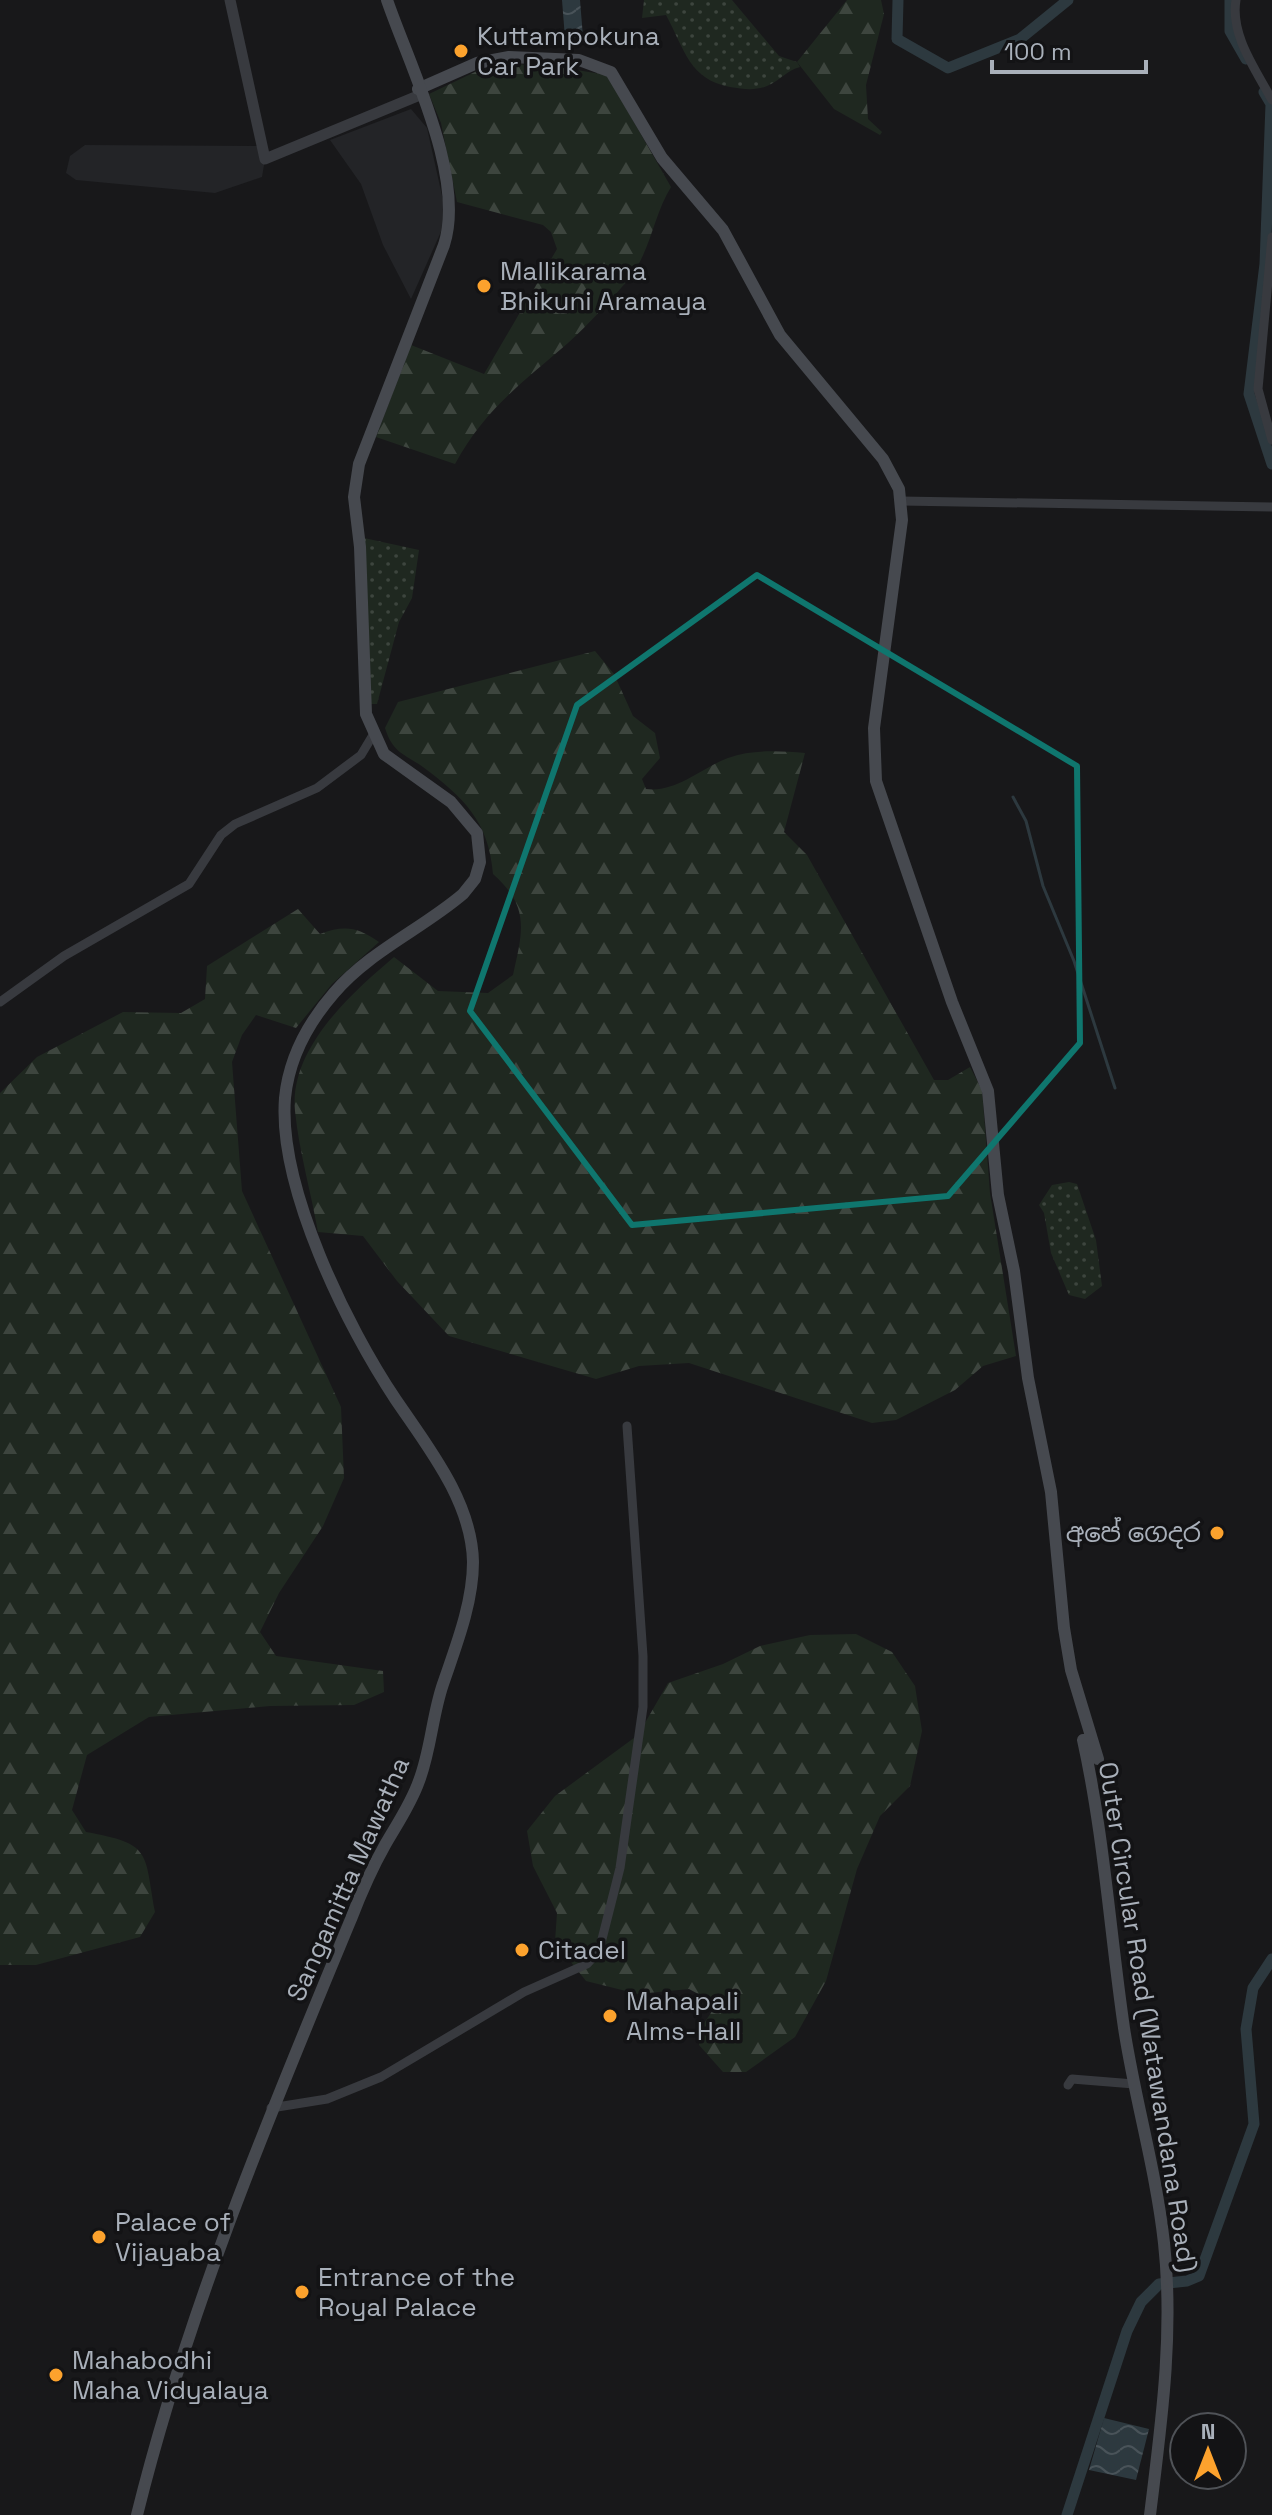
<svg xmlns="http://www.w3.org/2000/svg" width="1272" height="2515" viewBox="0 0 1272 2515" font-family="'Space Grotesk','Noto Sans Sinhala',sans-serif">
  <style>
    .built { fill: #232427 }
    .grass { fill: url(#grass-dots) }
    .forest { fill: url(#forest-firs) }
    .water { fill: url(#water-waves) }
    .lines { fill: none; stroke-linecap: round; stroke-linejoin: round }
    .stream { stroke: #2d393f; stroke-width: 3 }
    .canal { stroke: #2d393f; stroke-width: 11 }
    .minor { stroke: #383a3f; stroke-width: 9 }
    .tertiary { stroke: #383a3f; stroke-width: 11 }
    .secondary { stroke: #46494f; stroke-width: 12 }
    .marked { fill: none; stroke: #0f766e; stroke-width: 6; stroke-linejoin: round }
    .poi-dot { fill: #fca22d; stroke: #131315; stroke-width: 3 }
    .labels { text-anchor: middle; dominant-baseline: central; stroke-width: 7; stroke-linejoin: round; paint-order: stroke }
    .poi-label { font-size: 26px; fill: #a9b0ba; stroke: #131315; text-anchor: start }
    .street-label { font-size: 26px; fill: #a9b0ba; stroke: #131315 }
  </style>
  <defs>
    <pattern id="grass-dots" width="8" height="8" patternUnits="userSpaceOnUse" patternTransform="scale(2)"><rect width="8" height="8" fill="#1f2820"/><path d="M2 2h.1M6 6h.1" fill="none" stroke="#3d453e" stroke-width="1.8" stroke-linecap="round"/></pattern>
    <pattern id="forest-firs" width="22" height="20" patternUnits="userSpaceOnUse" patternTransform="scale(2)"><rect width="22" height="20" fill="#1f2820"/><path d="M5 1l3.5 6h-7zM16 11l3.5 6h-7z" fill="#3d453e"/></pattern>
    <pattern id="water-waves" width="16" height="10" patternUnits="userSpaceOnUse" patternTransform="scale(2)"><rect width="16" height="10" fill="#2d393f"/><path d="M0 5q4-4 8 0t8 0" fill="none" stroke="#495359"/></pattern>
  </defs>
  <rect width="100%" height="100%" fill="#18181a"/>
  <g class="built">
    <polygon points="411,109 427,128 443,200 443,227 411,299 383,245 361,184 330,140"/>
    <polygon points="85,145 260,146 265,159 262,177 215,193 76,180 66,173 70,156"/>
  </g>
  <g class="grass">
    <path d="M644 0H732L779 56 797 62 800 67C787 70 780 81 767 86 754 91 744 89 730 87 689 79 685 50 666 15L642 18Z"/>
    <polygon points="364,538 419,550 412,598 399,622 377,704 371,704"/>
    <polygon points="1069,1182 1077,1184 1096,1240 1102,1286 1085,1299 1069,1295 1051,1253 1044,1213 1039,1205 1052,1185"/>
  </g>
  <g class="forest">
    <polygon points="847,0 881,0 884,14 866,85 868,119 882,132 880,135 834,109 797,62"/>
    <path d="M513 64 552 66 607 75 671 187C653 216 650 255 627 281 609 302 589 324 568 343 522 383 485 409 455 464L376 437 411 345 484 374 557 249 551 232 543 225 457 202 441 123 429 94 477 71Z"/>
    <path d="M595 651 614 674 633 716 655 733 660 758 642 779 646 789C676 793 701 768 728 758 753 749 779 751 805 753L784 832 807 855 934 1080H948L970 1067 982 1090 990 1193 1016 1356 983 1366 955 1390 896 1420 872 1423 689 1363 639 1366 596 1379 449 1336 397 1281 363 1236 318 1232C311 1192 299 1151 295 1111 289 1048 352 993 394 957L438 991 488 993 513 975C523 930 530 907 493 874 489 821 463 797 423 767 403 753 393 753 385 728L398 702Z"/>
    <path d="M298 909 320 934C345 925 357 927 379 942L332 984 296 1028 256 1015 242 1035 232 1062 242 1191 341 1407 344 1478 323 1526 279 1593 260 1632 276 1656 383 1671 384 1692 354 1705 270 1706 149 1717 87 1755 72 1810 86 1832C152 1844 144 1851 155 1912L140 1937 36 1965H0V1093L37 1057 123 1012 181 1013 205 999 207 966Z"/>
    <polygon points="856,1634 892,1652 915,1686 922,1731 910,1786 880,1816 857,1869 826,1981 795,2037 746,2072 723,2072 699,2045 700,2029 717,2004 689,1989 638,1994 586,1981 555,1942 557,1913 533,1866 527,1831 555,1796 638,1735 668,1683 723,1664 760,1646 810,1635"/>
  </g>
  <g class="water">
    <polygon points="562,0 580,0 583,37 565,38"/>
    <polygon points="1104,2418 1149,2429 1136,2480 1089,2470"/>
  </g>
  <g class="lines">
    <polyline class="stream" points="1013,797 1026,821 1043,886 1074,961 1115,1088"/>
    <g class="canal">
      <polyline points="898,0 897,39 948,68 1020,39 1068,0"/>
      <polyline points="1230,0 1230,31 1246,59"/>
      <polyline points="1264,92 1271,104 1265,264 1249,394 1272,464"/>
      <polyline points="1067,2515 1127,2331 1141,2302 1159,2284 1187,2281 1199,2276 1254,2124 1246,2029 1253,1988 1272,1959"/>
    </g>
    <g class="minor">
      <path d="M1236 0C1230 35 1256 70 1272 100"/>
      <polyline points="1272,237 1258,389 1272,440"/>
      <polyline points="901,501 1272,507"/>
      <polyline points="0,1002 64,956 189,884 221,835 235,824 317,788 361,755 373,735"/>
      <polyline points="1068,2085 1072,2079 1134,2084"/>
      <polyline points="271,2108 327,2099 381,2077 524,1992 587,1964 599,1951 620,1868 643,1707 643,1656 627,1426"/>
    </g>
    <polyline class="tertiary" points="230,0 265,159 420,95"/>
    <g class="secondary">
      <path d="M418 89 477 63 509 57 579 60 611 72 662 158 723 230 780 335 883 459 899 489 902 520 874 728 876 781 952 1002 988 1091 998 1195 1014 1271 1028 1378 1051 1492 1064 1628 1071 1670 1098 1759 1083 1740C1104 1835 1110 1932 1124 2028 1135 2100 1156 2170 1164 2243 1174 2334 1161 2425 1150 2515"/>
      <path d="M137 2515C188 2309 270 2114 351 1919 361 1893 372 1868 385 1845 397 1824 411 1804 419 1781 431 1750 432 1716 443 1684 456 1646 473 1603 473 1562 472 1502 428 1447 396 1400 347 1327 278 1187 285 1098 289 1057 308 1023 334 993 370 951 422 929 463 894L475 879 480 862 477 833 451 802 384 754 366 714 360 547 354 497 359 464 444 245C466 177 410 67 387 0"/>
    </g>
  </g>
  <path class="marked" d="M757 575 1077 766 1080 1043 948 1196 632 1225 470 1011 577 705Z"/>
  <g class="poi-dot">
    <circle cx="461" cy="51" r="8"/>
    <circle cx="484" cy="286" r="8"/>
    <circle cx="1217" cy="1533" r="8"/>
    <circle cx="522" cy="1950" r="8"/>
    <circle cx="610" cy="2016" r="8"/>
    <circle cx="99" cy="2237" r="8"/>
    <circle cx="302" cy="2292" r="8"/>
    <circle cx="56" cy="2375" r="8"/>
  </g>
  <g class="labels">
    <g class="poi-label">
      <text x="477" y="36">Kuttampokuna<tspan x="477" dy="30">Car Park</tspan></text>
      <text x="500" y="271">Mallikarama<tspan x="500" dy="30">Bhikuni Aramaya</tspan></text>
      <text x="1201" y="1533" text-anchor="end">අපේ ගෙදර</text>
      <text x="538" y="1950">Citadel</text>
      <text x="626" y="2001">Mahapali<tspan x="626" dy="30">Alms-Hall</tspan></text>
      <text x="115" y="2222">Palace of<tspan x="115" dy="30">Vijayaba</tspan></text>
      <text x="318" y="2277">Entrance of the<tspan x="318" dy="30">Royal Palace</tspan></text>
      <text x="72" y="2360">Mahabodhi<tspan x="72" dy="30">Maha Vidyalaya</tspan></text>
    </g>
    <g class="street-label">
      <text transform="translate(348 1879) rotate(-66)">Sangamitta Mawatha</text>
      <text transform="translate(1148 2017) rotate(81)">Outer Circular Road (Watawandana Road)</text>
    </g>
  </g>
  <g transform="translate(1208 2451)"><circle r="38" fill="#131315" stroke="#4f5257" stroke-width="2"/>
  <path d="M0-6L14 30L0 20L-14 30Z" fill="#fca22d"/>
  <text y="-12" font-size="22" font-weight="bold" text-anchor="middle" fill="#a9b0ba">N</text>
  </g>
  <path d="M992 60v12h154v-12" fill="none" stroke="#a9b0ba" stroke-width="4"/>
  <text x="1004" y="60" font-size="24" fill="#a9b0ba" stroke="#131315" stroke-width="6" paint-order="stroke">100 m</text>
</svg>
